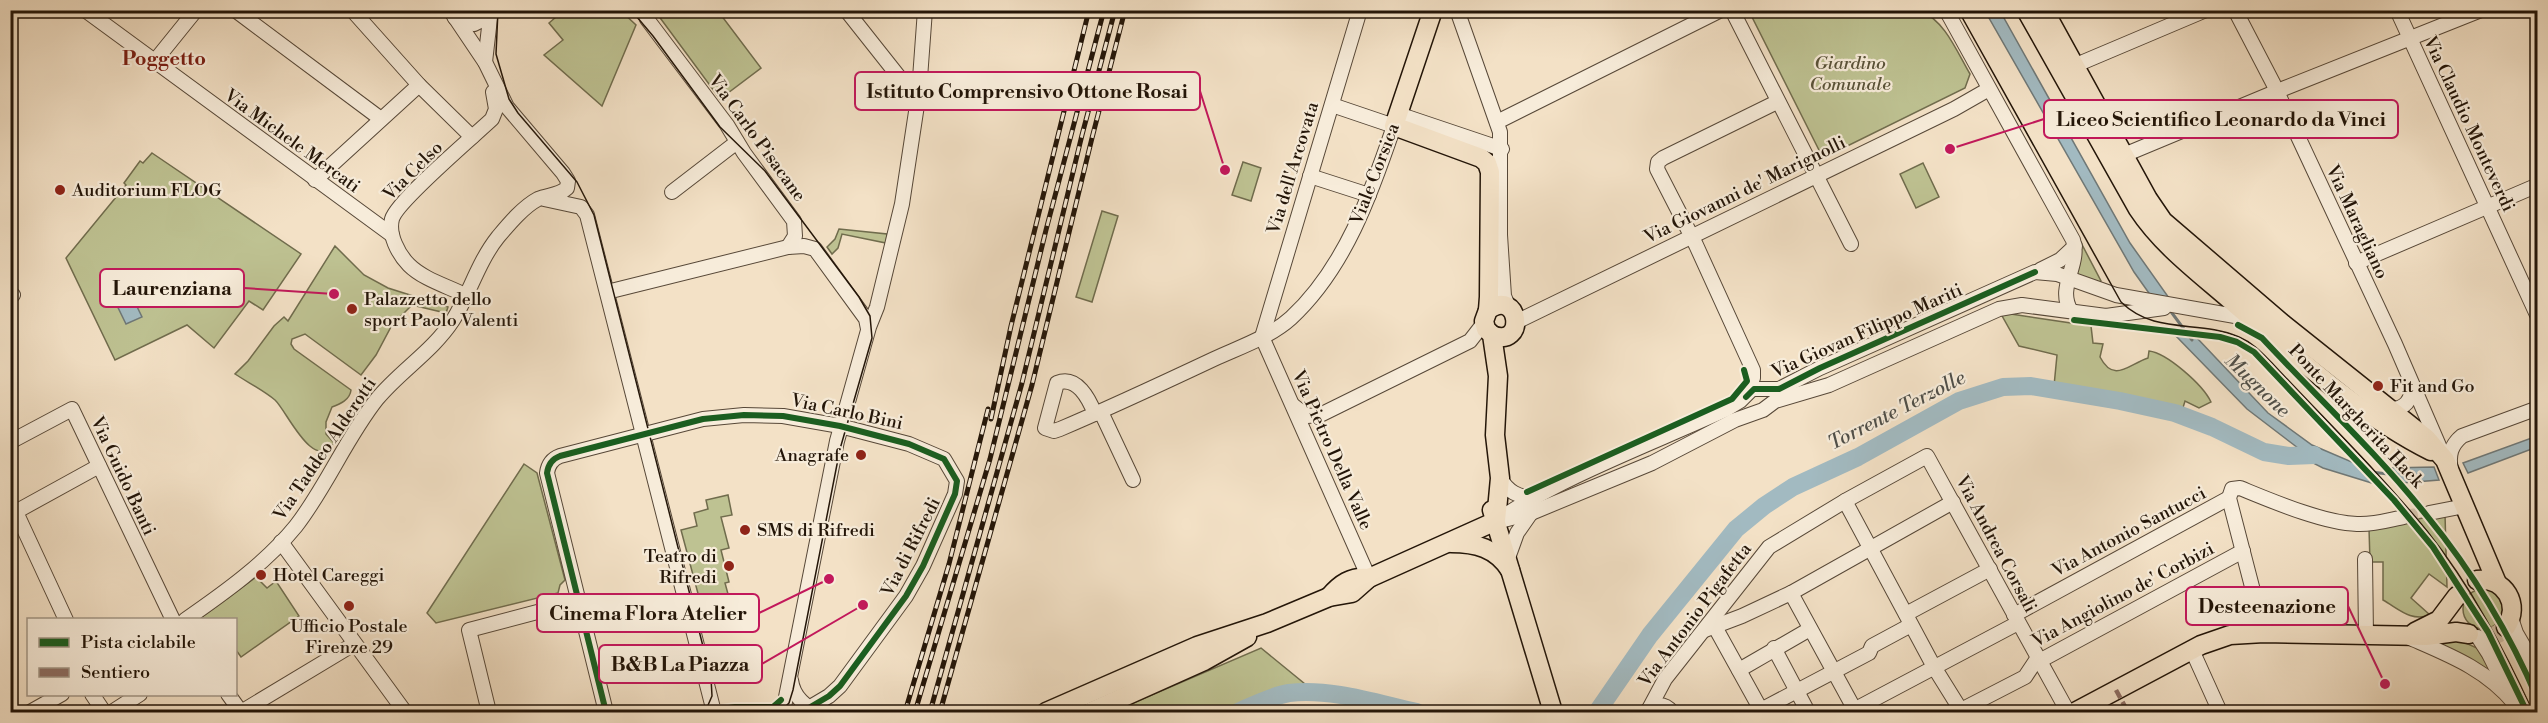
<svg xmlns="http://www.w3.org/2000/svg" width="2548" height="723" viewBox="0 0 2548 723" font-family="'Libre Bodoni',serif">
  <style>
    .green { fill: #bec292; stroke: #706c4d; stroke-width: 1.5 }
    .water { fill: #a2bac1; stroke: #6f7877; stroke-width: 1.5 }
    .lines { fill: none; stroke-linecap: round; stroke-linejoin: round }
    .stream { stroke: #6f7877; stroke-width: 3 }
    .river { stroke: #a2bac1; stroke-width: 18 }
    .minor-tunnel { stroke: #d4c2aa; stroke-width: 14; stroke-dasharray: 14 7; stroke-linecap: butt }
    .major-tunnel { stroke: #d4c2aa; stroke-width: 18; stroke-dasharray: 18 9; stroke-linecap: butt }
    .minor-casing { stroke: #574838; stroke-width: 16 }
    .major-casing { stroke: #231508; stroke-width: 21 }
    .minor { stroke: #f7ecda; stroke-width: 14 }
    .major { stroke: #f3e1c6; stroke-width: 18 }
    .tram { stroke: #231508; stroke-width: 1.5 }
    .rail-casing { stroke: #231508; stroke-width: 5 }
    .rail { stroke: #f7ecda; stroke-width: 3; stroke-dasharray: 9; stroke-linecap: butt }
    .quiet { stroke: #8d6e63; stroke-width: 4.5; stroke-dasharray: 9 4.5; stroke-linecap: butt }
    .cycleway-casing { stroke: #f7ecda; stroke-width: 10 }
    .cycleway { stroke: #1b5e20; stroke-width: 6 }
    .poi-dot { fill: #8f2418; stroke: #f7ecda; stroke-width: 2 }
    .labels { text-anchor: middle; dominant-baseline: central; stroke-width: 4.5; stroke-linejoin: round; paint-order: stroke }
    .park-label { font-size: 18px; font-style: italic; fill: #595238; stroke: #f7ecda }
    .street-label { font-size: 18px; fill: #231508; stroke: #f7ecda }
    .poi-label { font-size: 18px; fill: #231508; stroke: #f7ecda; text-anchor: start }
    .neighbourhood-label { font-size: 20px; font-weight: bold; fill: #7a1f14; stroke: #f7ecda }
    .water-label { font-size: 20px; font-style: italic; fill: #4f4f49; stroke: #f7ecda }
    .leader { fill: none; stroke: #c2185b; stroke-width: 2 }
    .callout-dot { fill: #c2185b; stroke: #f7ecda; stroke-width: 2 }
    .callout { fill: #f7ecda; stroke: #c2185b; stroke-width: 2 }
    .callout-label { font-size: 20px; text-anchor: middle; font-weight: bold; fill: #231508 }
  </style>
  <rect width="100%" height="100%" fill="#f3e1c6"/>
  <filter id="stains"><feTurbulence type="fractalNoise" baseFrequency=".00333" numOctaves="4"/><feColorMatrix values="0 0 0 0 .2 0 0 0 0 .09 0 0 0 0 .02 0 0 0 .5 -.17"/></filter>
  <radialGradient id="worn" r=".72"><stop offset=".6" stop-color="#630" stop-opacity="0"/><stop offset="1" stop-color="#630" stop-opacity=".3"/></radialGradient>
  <g class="green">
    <polygon points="563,11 621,11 636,25 602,106 544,55 563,40 549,23"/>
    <polygon points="655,11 718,11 761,68 720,99"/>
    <path d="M1754 11H1921C1945 21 1957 52 1970 74L1965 88 1823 158 1750 13Z"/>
    <polygon points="152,153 301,254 263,310 249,301 214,348 187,325 115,360 66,258 126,185 124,183 140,161 143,163"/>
    <polygon points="1243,162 1261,168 1251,201 1232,195"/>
    <polygon points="1923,163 1939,197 1916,208 1900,174"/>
    <polygon points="1102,211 1118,216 1092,302 1076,297"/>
    <polygon points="839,229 887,234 886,243 842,234 838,248 832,254 827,247 835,239"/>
    <polygon points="2077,235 2101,281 2099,282 2076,274"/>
    <path d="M335 246 364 275 388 288 448 307 446 313 412 305 392 325 376 355 361 375 305 334 292 339 291 344 294 349 351 390C350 400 340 404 332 407L326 422V434L334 443C313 473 287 411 275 400 263 390 247 382 235 374L248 361 274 326 284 317 288 321Z"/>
    <path d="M2001 314H2011L2091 326 2093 343 2103 344 2100 357C2114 384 2129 364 2148 358L2149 351C2167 353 2203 385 2211 402L2199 408 2185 401 2182 411 2054 386 2057 355 2019 346Z"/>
    <polygon points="524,464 537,473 565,580 560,585 558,593 436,623 427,613"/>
    <polygon points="728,495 732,515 721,517 729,548 721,550 729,582 725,583 737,627 708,631 681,530 697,526 694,513 708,509 706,500"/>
    <path d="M2445 514 2447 587 2429 574 2411 598 2430 615C2411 622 2399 609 2383 600V562H2370L2369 528Z"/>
    <polygon points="256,577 267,588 276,581 299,616 241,657 236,650 236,620 199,619"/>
    <circle cx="2483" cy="609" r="20"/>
    <polygon points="2459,640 2477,648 2493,674 2436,646 2437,641"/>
    <polygon points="1261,648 1305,684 1233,712 1112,712"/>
  </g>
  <g class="water">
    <polygon points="1985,11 2000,11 2130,243 2169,298 2151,296 2134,272"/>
    <polygon points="125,282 142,317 126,324 109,289"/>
    <polygon points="2175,335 2197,338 2268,413 2312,445 2359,465 2375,484 2323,468 2313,463 2298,448 2247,409"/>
    <polygon points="2537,436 2537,447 2468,473 2463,463"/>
    <polygon points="2434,467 2439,480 2402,483 2389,468"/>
  </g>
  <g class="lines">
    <g class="stream">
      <polyline points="2169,309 2192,340"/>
      <polyline points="2362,471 2397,475"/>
    </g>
    <g class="river">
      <path d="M1238 712C1254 705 1271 696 1289 693 1331 688 1376 703 1417 712"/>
      <polyline points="1597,712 1650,635 1736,529 1764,506 1793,487 1858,457 1959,401 2003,387 2031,386 2120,401 2175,413 2212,427 2264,452 2289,456 2314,455"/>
    </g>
    <polyline class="minor-tunnel" points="2404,517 2429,513"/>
    <polyline class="major-tunnel" points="2485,638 2498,634 2506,627"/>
    <g class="minor-casing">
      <g id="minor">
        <polyline points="85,10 392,235"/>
        <polyline points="235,10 381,119"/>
        <polyline points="352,10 419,85 472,137"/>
        <polyline points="644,10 647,19 727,125 744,153 794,221 795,236 788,247"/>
        <polyline points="846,10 907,87 919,92"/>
        <polyline points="1457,10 1500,132 1500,235 1504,296 1509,308"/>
        <polyline points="1732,10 1851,244"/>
        <path d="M1946 10 2073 240C2081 265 2056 287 2071 311"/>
        <polyline points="2235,10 2273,83 2395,344 2440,448"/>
        <polyline points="2397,10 2538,317"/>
        <polyline points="10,15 15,10"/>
        <polyline points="455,18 474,24 482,20 488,10"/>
        <polyline points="154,62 196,10"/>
        <polyline points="485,62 491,10"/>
        <polyline points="2076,65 2206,10"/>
        <polyline points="1398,114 1502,149"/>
        <polyline points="1497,122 1721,10"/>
        <polyline points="2124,155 2285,88 2481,10"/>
        <polyline points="1310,176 1369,195"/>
        <polyline points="315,180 419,85"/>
        <polyline points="672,192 737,142"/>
        <polyline points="544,199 581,207 587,215 714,712"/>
        <polyline points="2356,263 2538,185"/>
        <polyline points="2040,270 2060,260 2075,246"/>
        <polyline points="607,292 788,247 804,246 815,249 866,319 868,329"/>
        <path d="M465 295C447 286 423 279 409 265 398 254 388 234 392 219 397 201 474 136 492 119L496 109 493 92"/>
        <polyline points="10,297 13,295"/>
        <polyline points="1516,322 1954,109 1989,89"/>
        <polyline points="1262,337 1360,10"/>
        <polyline points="1262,337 1369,578"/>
        <polyline points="1747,393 1753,378 1753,370 1696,245 1657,169 1658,162 1663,158 1777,102"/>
        <polyline points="1294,406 1307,416 1320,415 1470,341 1484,323"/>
        <path d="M2389 409C2405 410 2412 400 2412 385"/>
        <polyline points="1101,412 1133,480"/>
        <path d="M1095 414C1089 399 1077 375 1057 383L1045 428 1054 431 1060 429C1112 407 1163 383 1214 359 1240 347 1270 337 1291 318 1345 268 1371 194 1394 126L1332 105"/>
        <polyline points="10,442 72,409 173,620"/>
        <path d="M2451 470C2448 455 2451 445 2462 436L2538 408"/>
        <path d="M1500 478C1508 492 1518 497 1534 498"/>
        <polyline points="1845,501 1934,667 1962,712"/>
        <polyline points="16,512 66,620"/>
        <polyline points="2429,513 2465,506"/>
        <polyline points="10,515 99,466"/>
        <polyline points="1504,520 1531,513 1652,463 1735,420 1763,410 1775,401 1829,385 1999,309 2022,305 2106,316 2164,308"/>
        <path d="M1496 521C1563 476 1651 444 1725 410L1740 401 1752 389H1779L1820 368 2035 272 2057 274 2116 295 2252 319"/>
        <polyline points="281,542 405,712"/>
        <polyline points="1508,558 1517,533 1531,513"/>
        <polyline points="2365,559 2366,635"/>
        <polyline points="1791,593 1856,712"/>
        <polyline points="1906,614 1990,569"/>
        <polyline points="2014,615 2229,498"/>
        <polyline points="2511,618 2516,633 2538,671"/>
        <path d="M185 620C224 593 266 563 296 526 327 486 346 438 377 399 400 371 433 351 453 320 470 293 478 262 498 237 509 224 523 207 538 199 548 195 560 195 567 188L568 181 563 173 507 107 485 62 450 10"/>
        <polyline points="1715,627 1761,710"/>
        <polyline points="1705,630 1742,616 1791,593 1953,502"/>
        <path d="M2264 633 2229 498 2232 489 2240 488C2272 501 2323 523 2357 524 2373 525 2389 520 2404 517"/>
        <polyline points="2478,637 2489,654 2518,712"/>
        <path d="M2410 638C2449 655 2486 669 2514 703"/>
        <polyline points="1774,648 1808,712"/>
        <polyline points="2192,650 2220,712"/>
        <polyline points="1739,670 1810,629"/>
        <path d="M791 680C793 696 806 709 821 712"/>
        <polyline points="92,694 104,712"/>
        <polyline points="228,694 241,712"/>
        <polyline points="1649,709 1665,679 1769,547 1845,501 1927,456 2068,712"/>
        <polyline points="1961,710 2025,677 2037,659 2045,658 2243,551"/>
        <polyline points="10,712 11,712"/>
        <polyline points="30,712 62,694"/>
        <polyline points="112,712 140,694"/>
        <polyline points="241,712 354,644"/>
        <polyline points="489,712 469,630 579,601"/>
        <path d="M606 712 547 473C548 465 552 459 560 456L703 419 744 415 783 416 840 426 909 444 944 459 957 481 955 494 923 566 906 596 840 686 829 696 802 712"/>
        <polyline points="783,712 837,441 869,327 877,307 902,204 919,92 925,10"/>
        <path d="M1646 712C1654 702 1665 703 1672 712"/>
        <polyline points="1757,712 1869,653 1872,646 1911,625"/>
        <polyline points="1850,712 2018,623"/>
      </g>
    </g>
    <g class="major-casing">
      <g id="major">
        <polyline points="1433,10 1394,126 1481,158 1487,163 1490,172 1489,297 1488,310 1484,321 1486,329 1492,335 1498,376 1495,435 1500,478 1496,521"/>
        <path d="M2026 10 2138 209C2163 247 2202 275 2236 305 2297 357 2359 415 2431 451"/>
        <polyline points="2044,10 2148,199 2163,221 2283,324 2426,438 2445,460 2497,583"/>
        <path d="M1488 310C1520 287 1527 349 1492 335"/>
        <polyline points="1492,510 1553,712"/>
        <path d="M1451 543C1476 543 1496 548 1510 570"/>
        <path d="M2477 580C2505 577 2521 605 2506 627"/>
        <path d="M1329 597C1340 584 1351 576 1369 578"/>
        <polyline points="2415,632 2439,620 2457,596"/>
        <polyline points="1046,712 1197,646 1267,623 1329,597 1352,593 1369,578 1496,521"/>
        <polyline points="1090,712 1204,661 1247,637"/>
        <polyline points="2075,712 2201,645 2230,635 2264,633 2426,636 2456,632 2469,634"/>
      </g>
    </g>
    <use href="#minor" class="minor"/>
    <use href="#major" class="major"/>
    <g class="tram">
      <polyline points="498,10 496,54 509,99 518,113 577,182 594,215 711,678 712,696 705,712"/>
      <polyline points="631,10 653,36 720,127 765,171 859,297 870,316 872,338 840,449 793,690 789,703 780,712"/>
      <path d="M1958 10 2121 302C2156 336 2199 319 2239 337 2253 343 2262 353 2272 363 2324 419 2379 472 2427 531 2471 586 2504 649 2533 712"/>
    </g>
    <g class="rail-casing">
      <g id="rail">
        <polyline points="991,419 1011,326 1089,10"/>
        <polyline points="905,712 949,564 988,409"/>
        <polyline points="915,712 990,459 1046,230 1104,10"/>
        <polyline points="930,712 1022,383 1082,135 1115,10"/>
        <polyline points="940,712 1032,385 1092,138 1125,10"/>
      </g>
    </g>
    <use href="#rail" class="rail"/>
    <polyline class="quiet" points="2116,690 2128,712"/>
    <g class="cycleway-casing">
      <g id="cycleway">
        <polyline points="2074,320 2220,337 2237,342 2254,352 2394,500 2433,547 2488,632 2527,712"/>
        <path d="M2238 325 2262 338C2317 397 2377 453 2427 516 2472 571 2510 634 2538 700"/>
        <polyline points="1746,397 1754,389 1779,389 1820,368 2035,272"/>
        <polyline points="1527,492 1732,399 1747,381 1744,370"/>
        <path d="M606 712 547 473C548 465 552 459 560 456L703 419 744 415 783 416 840 426 909 444 944 459 957 481 955 494 923 566 906 596 840 686 829 696 802 712"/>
        <polyline points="703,712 735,707 773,707 781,700"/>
      </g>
    </g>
    <use href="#cycleway" class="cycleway"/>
  </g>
  <g class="poi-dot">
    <circle cx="60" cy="190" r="6"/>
    <circle cx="352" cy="309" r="6"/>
    <circle cx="2378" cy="386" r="6"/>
    <circle cx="861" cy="455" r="6"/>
    <circle cx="745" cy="530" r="6"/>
    <circle cx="729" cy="566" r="6"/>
    <circle cx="261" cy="575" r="6"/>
    <circle cx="349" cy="606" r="6"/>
  </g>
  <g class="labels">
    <g class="park-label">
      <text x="1850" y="63">Giardino<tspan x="1850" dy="21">Comunale</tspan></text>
    </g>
    <g class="street-label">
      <text transform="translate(2469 124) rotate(65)">Via Claudio Monteverdi</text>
      <text transform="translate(757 138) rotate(54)">Via Carlo Pisacane</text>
      <text transform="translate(292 141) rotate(36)">Via Michele Mercati</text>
      <text transform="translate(1293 168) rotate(-73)">Via dell'Arcovata</text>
      <text transform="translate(413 171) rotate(-45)">Via Celso</text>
      <text transform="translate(1375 174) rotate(-69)">Viale Corsica</text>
      <text transform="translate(1745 190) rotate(-26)">Via Giovanni de' Marignolli</text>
      <text transform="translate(2357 222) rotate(65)">Via Maragliano</text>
      <text transform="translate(1867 331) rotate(-24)">Via Giovan Filippo Mariti</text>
      <text transform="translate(847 412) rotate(12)">Via Carlo Bini</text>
      <text transform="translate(2356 416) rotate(47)">Ponte Margherita Hack</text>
      <text transform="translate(325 449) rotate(-56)">Via Taddeo Alderotti</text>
      <text transform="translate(1332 450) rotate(66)">Via Pietro Della Valle</text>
      <text transform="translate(123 476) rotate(65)">Via Guido Banti</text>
      <text transform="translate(2129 532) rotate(-28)">Via Antonio Santucci</text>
      <text transform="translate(1996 544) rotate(62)">Via Andrea Corsali</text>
      <text transform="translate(911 547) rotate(-63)">Via di Rifredi</text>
      <text transform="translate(2123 595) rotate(-28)">Via Angiolino de' Corbizi</text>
      <text transform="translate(1695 615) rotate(-53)">Via Antonio Pigafetta</text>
    </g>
    <g class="poi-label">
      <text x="72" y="190">Auditorium FLOG</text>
      <text x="364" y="299">Palazzetto dello<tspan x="364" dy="21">sport Paolo Valenti</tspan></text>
      <text x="2390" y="386">Fit and Go</text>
      <text x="849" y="455" text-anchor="end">Anagrafe</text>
      <text x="757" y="530">SMS di Rifredi</text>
      <text x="717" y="556" text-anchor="end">Teatro di<tspan x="717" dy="21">Rifredi</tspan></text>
      <text x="273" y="575">Hotel Careggi</text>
      <text x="349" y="626" text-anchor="middle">Ufficio Postale<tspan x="349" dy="21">Firenze 29</tspan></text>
    </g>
    <g class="neighbourhood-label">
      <text x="164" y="59">Poggetto</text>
    </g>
    <g class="water-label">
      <text transform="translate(2257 386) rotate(44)">Mugnone</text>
      <text transform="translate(1897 411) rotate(-27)">Torrente Terzolle</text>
    </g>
  </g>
  <path class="leader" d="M1225 170L1200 91M1950 149L2044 119M334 294L244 288M2385 684L2348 606M829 579L759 613M863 605L762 664"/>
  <g class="callout-dot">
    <circle cx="1225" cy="170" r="6"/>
    <circle cx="1950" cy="149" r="6"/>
    <circle cx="334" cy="294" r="6"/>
    <circle cx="2385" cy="684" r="6"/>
    <circle cx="829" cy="579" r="6"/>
    <circle cx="863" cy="605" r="6"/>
  </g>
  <g class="callout">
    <rect x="855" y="72" width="345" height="38" rx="6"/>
    <rect x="2044" y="100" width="354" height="38" rx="6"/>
    <rect x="100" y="269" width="144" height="38" rx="6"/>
    <rect x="2186" y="587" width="162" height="38" rx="6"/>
    <rect x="537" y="594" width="222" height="38" rx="6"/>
    <rect x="599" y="645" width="163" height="38" rx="6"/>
  </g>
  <g class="callout-label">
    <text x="1027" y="98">Istituto Comprensivo Ottone Rosai</text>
    <text x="2221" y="126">Liceo Scientifico Leonardo da Vinci</text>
    <text x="172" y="295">Laurenziana</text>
    <text x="2267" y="613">Desteenazione</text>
    <text x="648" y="620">Cinema Flora Atelier</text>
    <text x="680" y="671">B&amp;B La Piazza</text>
  </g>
  <rect width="2548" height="723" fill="none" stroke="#f3e1c6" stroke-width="36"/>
  <rect x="12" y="12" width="2524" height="699" fill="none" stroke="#231508" stroke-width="3"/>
  <rect x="18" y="18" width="2512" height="687" fill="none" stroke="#231508" stroke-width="1.5"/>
  <rect x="27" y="618" width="210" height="78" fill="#f7ecda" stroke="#a29686" stroke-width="1.5"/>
  <rect x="39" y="638" width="30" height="9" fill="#1b5e20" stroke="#a29686" stroke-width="1.5"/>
  <text x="81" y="648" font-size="18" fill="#231508">Pista ciclabile</text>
  <rect x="39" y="668" width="30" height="9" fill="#8d6e63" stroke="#a29686" stroke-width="1.5"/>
  <text x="81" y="678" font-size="18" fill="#231508">Sentiero</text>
  <rect width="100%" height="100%" filter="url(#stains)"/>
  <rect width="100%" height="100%" fill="url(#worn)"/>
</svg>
